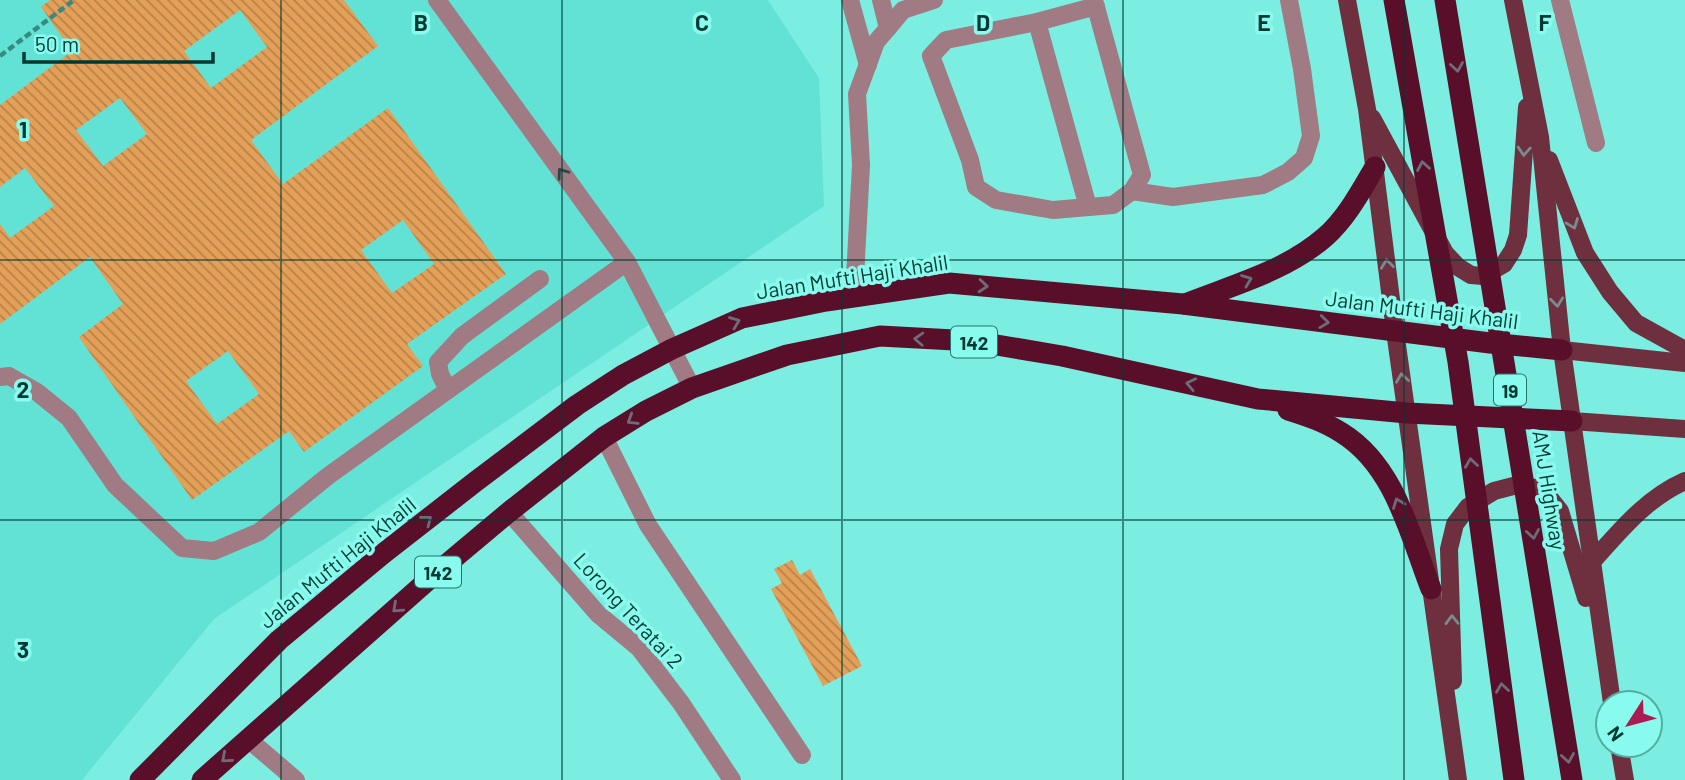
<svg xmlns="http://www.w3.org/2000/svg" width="1685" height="780" viewBox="0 0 1685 780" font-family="Barlow,sans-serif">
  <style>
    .built { fill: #62e2d4 }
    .building { fill: url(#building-back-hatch); fill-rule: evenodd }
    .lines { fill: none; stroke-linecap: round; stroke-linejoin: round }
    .path { stroke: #378a81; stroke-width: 4.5; stroke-dasharray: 7 3.5; stroke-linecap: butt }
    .minor { stroke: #a17b83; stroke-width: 18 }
    .major { stroke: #6e2f3f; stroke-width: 18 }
    .highway { stroke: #590f29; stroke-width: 21 }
    .highway-bridge { stroke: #590f29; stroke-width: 21 }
    .oneway { stroke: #6c6d78 }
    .oneway2 { stroke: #7a8b8e }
    .oneway3 { stroke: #284947 }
    .grid { fill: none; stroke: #003833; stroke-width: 2; stroke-opacity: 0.55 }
    .labels { text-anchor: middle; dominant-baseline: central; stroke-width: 7; stroke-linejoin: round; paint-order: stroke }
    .shield { fill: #88fbee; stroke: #29726b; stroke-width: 2 }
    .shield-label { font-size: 19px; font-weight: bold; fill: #003833 }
    .street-label { font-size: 21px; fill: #003833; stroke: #88fbee }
    .grid-label { font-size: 23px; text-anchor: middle; font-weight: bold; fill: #003833; stroke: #88fbee; stroke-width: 7; stroke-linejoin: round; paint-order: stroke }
  </style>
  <defs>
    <pattern id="building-back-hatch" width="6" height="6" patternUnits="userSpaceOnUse" patternTransform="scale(1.75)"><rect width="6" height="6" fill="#e4a058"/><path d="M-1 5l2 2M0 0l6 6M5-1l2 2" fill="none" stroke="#b68349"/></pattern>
  </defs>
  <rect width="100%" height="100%" fill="#7beee1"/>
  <polygon class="built" points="0,0 768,0 819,78 824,206 214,619 82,780 0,780"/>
  <g class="building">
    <path d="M50 0H344L378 46 251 140 283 184 388 108 506 274 407 344 423 366 304 452 289 431 192 500 79 337 123 304 90 257 0 324V224L10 238 54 206 25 168 0 187V105L72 51 41 7ZM240 10 267 47 211 88 184 51ZM120 98 147 134 103 166 76 130ZM403 220 434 264 392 293 361 250ZM228 351 259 394 217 424 186 381Z"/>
    <polygon points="792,560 800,575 810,569 862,666 823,686 771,589 782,583 774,569"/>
  </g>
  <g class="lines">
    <polyline class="path" points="0,56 74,0"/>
    <g class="minor">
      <polyline points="437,0 627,262 692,388"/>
      <polyline points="850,0 868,65"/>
      <polyline points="881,0 888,28"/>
      <polyline points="1094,0 1142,175 1132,191 1113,205 1053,210 996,200 976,187 970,160 931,56 946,40 1037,22 1096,6"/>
      <polyline points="1560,0 1596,143"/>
      <polyline points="1037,22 1088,207"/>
      <polyline points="1132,191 1173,197 1263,185 1288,172 1304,158 1311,136 1302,69 1289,0"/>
      <polyline points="854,296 861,165 857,94 876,42 888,28 903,10 934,0"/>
      <polyline points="0,377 9,376 37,392 69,418 115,485 182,548 214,551 259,532 328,476 627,262"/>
      <polyline points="448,390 440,374 438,362 462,336 540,279"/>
      <polyline points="604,437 648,525 802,755"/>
      <polyline points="509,512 598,614 639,648 681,703 732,780"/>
      <polyline points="248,739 296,780"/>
    </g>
    <g class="major">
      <polyline points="1347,0 1367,109 1395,331 1458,780"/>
      <polyline points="1513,0 1540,137 1562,350 1612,703"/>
      <polyline points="1372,118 1445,253 1458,267 1471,275 1483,276 1504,264 1513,250 1518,235 1527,107"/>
      <polyline points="1549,160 1585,253 1610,292 1636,323 1685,350"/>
      <polyline points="1562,350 1685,363"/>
      <polyline points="1572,421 1685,429"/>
      <path d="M1591 563C1619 532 1646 498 1685 481"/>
      <polyline points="1453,681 1449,549 1455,524 1468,507 1494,491 1521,484 1544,491 1560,511 1586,598"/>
      <polyline points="1619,745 1625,780"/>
    </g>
    <g class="highway">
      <path d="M1185 304C1233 285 1286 271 1325 237 1346 219 1361 191 1375 167"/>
      <path d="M1288 410C1307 416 1325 422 1342 433 1395 466 1410 535 1431 589"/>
      <polyline points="140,780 279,640 384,553 475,482 577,405 623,375 672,349 742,318 826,301 949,283 1183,304 1490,343 1562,350"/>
      <polyline points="202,780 435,574 509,512 604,437 646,411 692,388 787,355 880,336 973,341 1062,356 1258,399 1407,413 1572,421"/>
    </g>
    <g class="highway-bridge">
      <polyline points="1394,0 1458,362 1514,780"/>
      <polyline points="1445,0 1572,780"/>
    </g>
  </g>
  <defs><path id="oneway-chevron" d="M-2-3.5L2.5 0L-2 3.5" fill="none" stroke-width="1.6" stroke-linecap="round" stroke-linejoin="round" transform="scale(1.75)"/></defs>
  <g class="oneway">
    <use href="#oneway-chevron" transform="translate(1457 67) rotate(81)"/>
    <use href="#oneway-chevron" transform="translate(1423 166) rotate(-100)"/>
    <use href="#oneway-chevron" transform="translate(1247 280) rotate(-21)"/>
    <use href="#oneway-chevron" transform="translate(983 286) rotate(5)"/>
    <use href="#oneway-chevron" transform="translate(735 322) rotate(-21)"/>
    <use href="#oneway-chevron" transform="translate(1324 322) rotate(7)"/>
    <use href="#oneway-chevron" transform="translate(919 339) rotate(-177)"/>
    <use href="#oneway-chevron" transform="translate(1191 384) rotate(-168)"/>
    <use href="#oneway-chevron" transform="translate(632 420) rotate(148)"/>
    <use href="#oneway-chevron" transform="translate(1471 463) rotate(-98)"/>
    <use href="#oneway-chevron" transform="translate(1398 503) rotate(-111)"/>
    <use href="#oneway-chevron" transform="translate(427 520) rotate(-38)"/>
    <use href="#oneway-chevron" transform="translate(1533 534) rotate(81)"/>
    <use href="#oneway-chevron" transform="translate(397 608) rotate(138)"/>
    <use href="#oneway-chevron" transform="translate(1502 688) rotate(-98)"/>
    <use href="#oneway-chevron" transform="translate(226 758) rotate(139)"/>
    <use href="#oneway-chevron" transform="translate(1568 758) rotate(81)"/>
  </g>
  <g class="oneway2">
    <use href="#oneway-chevron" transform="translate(1524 151) rotate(94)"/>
    <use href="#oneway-chevron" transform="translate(1573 224) rotate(69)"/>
    <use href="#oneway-chevron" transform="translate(1387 264) rotate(-97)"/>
    <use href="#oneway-chevron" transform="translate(1557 302) rotate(84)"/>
    <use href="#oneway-chevron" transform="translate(1402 378) rotate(-98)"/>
    <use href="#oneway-chevron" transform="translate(1452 620) rotate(-91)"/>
  </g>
  <use class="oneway3" href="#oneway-chevron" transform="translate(562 173) rotate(-126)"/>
  <path class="grid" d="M281 0V780M562 0V780M842 0V780M1123 0V780M1404 0V780M0 260H1685M0 520H1685"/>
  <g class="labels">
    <g class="shield">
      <rect x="951" y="326.5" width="46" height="31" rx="5"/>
      <rect x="1494" y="374.5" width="32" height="31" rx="5"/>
      <rect x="415" y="556.5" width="46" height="31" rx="5"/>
    </g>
    <g class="shield-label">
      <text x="974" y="342">142</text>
      <text x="1510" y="390">19</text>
      <text x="438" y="572">142</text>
    </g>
    <g class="street-label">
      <text transform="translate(852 276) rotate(-9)">Jalan Mufti Haji Khalil</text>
      <text transform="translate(1422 309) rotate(7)">Jalan Mufti Haji Khalil</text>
      <text transform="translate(1550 490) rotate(81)">AMJ Highway</text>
      <text transform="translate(337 562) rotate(-39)">Jalan Mufti Haji Khalil</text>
      <text transform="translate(629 610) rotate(47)">Lorong Teratai 2</text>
    </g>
  </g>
  <g class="grid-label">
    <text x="421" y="31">B</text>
    <text x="702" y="31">C</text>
    <text x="983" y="31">D</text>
    <text x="1264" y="31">E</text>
    <text x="1545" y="31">F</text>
    <text x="23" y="138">1</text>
    <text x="23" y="398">2</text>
    <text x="23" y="658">3</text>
  </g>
  <g transform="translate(1629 724) rotate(234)"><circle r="33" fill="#88fbee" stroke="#52ada3" stroke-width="2"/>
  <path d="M0-5L12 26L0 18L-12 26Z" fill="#ac1b51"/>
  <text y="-10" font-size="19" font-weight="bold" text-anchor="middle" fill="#003833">N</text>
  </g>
  <path d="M24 52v10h189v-10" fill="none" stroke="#003833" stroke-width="3.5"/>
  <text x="35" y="52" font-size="21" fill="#003833" stroke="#88fbee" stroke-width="5" paint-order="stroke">50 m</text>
</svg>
